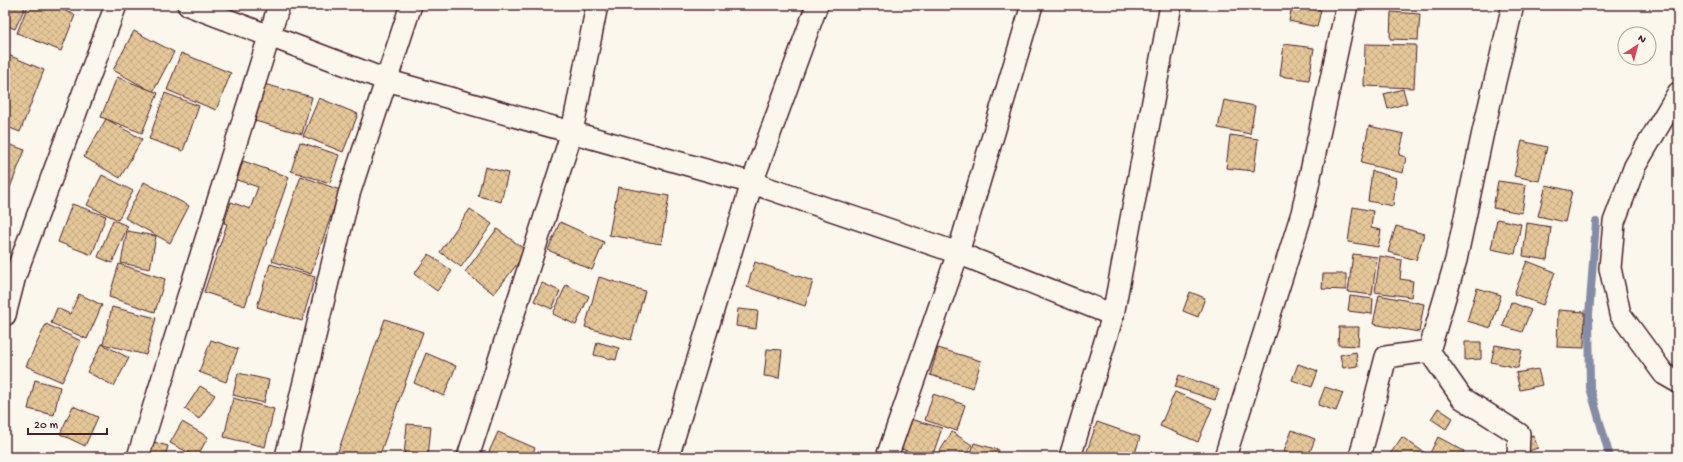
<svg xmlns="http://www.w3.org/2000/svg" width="1683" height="462" viewBox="0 0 1683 462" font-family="'Gochi Hand',sans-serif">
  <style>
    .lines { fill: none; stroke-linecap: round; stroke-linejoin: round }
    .stream { stroke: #858ca5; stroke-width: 8 }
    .building { fill: url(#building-cross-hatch); stroke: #4a1f2b }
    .street-casing { stroke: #4a1f2b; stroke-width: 24 }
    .street { stroke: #fbf7ec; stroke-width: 21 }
  </style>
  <defs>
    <pattern id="building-cross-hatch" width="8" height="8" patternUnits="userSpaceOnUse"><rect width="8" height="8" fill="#e4c798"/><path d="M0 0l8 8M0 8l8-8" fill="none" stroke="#c5aa83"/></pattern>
  </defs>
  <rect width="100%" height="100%" fill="#fbf7ec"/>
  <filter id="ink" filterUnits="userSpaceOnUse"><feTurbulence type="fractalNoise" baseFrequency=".025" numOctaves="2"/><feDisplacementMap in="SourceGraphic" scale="8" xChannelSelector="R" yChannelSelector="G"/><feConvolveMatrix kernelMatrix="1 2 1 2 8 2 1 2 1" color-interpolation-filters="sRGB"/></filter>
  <g filter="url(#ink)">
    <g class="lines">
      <polyline class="stream" points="1596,222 1589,315 1590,388 1610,457"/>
    </g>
    <g class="building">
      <polygon points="5,5 26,5 15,29 5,25"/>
      <polygon points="28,5 51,5 75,15 61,51 17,33"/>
      <polygon points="1292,5 1321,10 1317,27 1289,21"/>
      <polygon points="1391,12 1420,14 1418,40 1390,39"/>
      <polygon points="134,31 174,52 153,92 113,70"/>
      <polygon points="1284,44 1314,48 1309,80 1280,76"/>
      <polygon points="1365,44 1416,45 1414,88 1364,86"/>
      <polygon points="181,53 231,73 216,110 167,90"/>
      <polygon points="8,55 44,70 20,132 5,126 5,64"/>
      <polygon points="117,77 158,93 142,133 101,117"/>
      <polygon points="264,84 312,97 302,134 255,121"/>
      <polygon points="1403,89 1407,103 1388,109 1384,94"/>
      <polygon points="165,93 199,106 183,151 149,139"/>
      <polygon points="319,98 358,114 343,152 303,136"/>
      <polygon points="1224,100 1255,106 1250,134 1218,128"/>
      <polygon points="106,119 142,139 120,178 84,157"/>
      <polygon points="1369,126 1404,134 1399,155 1406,157 1403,173 1361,163"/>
      <polygon points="5,128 9,130 5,141"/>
      <polygon points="1230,135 1258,139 1254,171 1226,168"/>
      <polygon points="1522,141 1547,147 1539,181 1514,176"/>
      <polygon points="300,142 339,155 330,183 291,171"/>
      <polygon points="5,143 25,150 5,200"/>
      <polygon points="243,161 289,177 245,306 204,292 227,224 224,223 231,202 250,209 258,187 237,180"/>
      <polygon points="485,167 508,173 501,202 478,196"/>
      <polygon points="1372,171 1396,178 1393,206 1368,201"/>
      <polygon points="102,175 133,191 118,220 87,205"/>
      <polygon points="301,176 340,190 311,274 272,261"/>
      <polygon points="1498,181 1526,185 1522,213 1493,208"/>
      <polygon points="144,182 189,206 170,243 125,218"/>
      <polygon points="1546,185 1572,191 1565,222 1538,216"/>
      <polygon points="618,187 669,196 661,244 609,235"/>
      <polygon points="72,204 106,216 92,255 58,242"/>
      <polygon points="1353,207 1373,211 1371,228 1381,230 1378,247 1348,242"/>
      <polygon points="470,209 492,224 461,267 440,252"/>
      <polygon points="1497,219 1521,224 1515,254 1491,249"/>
      <polygon points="113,220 128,226 112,263 98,257"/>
      <polygon points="560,222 604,242 592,270 548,250"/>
      <polygon points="1527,223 1551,227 1547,260 1523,256"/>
      <polygon points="1396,226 1424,234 1416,260 1388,252"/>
      <polygon points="497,229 527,251 494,294 465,272"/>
      <polygon points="127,231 156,236 150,269 121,263"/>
      <polygon points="429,254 452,271 437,291 414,274"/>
      <polygon points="1353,254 1377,257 1372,295 1348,292"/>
      <polygon points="1380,256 1402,260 1400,279 1413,281 1411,297 1375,292"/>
      <polygon points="1527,261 1555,272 1543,305 1514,294"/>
      <polygon points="755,262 813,281 805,306 747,287"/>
      <polygon points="119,264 165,279 155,312 109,297"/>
      <polygon points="270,264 315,277 302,321 257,307"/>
      <polygon points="1323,274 1346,274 1346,290 1322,289"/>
      <polygon points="599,277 645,291 631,340 585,327"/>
      <polygon points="542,283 560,291 552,309 534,301"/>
      <polygon points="566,285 589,296 576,325 553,314"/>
      <polygon points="1477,288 1501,295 1491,328 1467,321"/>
      <polygon points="1190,292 1205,298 1198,317 1183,311"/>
      <polygon points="79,294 102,305 87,339 51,323 57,308 70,314"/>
      <polygon points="1379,295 1424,304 1419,332 1373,324"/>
      <polygon points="1350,296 1373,299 1372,314 1348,311"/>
      <polygon points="1511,302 1531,310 1522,332 1503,326"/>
      <polygon points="112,307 156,318 146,355 103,344"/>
      <polygon points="738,309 758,311 756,329 736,326"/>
      <polygon points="1558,310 1585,312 1584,348 1557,347"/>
      <polygon points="385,319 423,332 379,457 336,457"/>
      <polygon points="46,324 81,341 62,382 26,366"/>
      <polygon points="1339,327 1359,327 1358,346 1338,345"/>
      <polygon points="211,340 238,349 226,382 199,372"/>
      <polygon points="597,342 619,348 616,360 594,355"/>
      <polygon points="1465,342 1481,342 1481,359 1465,360"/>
      <polygon points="102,344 129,358 114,386 87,372"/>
      <polygon points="1495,345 1522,350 1518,368 1491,362"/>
      <polygon points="938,348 981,361 973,388 930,375"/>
      <polygon points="767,349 782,350 779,378 764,376"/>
      <polygon points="1356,352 1358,366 1343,368 1340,355"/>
      <polygon points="426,353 456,366 444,396 414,383"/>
      <polygon points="1298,364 1318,371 1312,387 1292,380"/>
      <polygon points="1538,369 1542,385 1520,390 1516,373"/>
      <polygon points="238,373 269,380 264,403 233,395"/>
      <polygon points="1179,375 1219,389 1215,400 1175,387"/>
      <polygon points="35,380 60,387 54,415 28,409"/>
      <polygon points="200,386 215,395 199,419 185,409"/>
      <polygon points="1325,387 1343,393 1336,411 1318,405"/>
      <polygon points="1175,392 1212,408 1198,442 1160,426"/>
      <polygon points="933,394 965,405 957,431 925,420"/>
      <polygon points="233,398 274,409 265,447 224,437"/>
      <polygon points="73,406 98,417 85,446 60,434"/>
      <polygon points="1438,408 1453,418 1446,429 1431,419"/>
      <polygon points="910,419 942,428 932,457 926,457 901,449"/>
      <polygon points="182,422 208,437 197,457 170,443"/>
      <polygon points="1097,422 1140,437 1134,457 1085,457"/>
      <polygon points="407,424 431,426 428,457 404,456"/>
      <polygon points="1292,430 1315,439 1308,457 1282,457"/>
      <polygon points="498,432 535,448 531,457 493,457 488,454"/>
      <polygon points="952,432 972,445 965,457 936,457"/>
      <polygon points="1533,435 1538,448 1522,453 1519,439"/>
      <polygon points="1402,437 1425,453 1423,457 1388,457"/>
      <polygon points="1438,437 1464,451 1461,457 1428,457"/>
      <polygon points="143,439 168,446 165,457 139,457"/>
      <polygon points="974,443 999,450 997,457 970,457"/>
    </g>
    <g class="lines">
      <g class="street-casing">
        <g id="street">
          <polyline points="188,5 386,80 752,183 958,253 1113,315"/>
          <polyline points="1678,93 1635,166 1614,222 1610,268 1620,314 1664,374 1678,382"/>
          <polyline points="5,315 15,276 116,5"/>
          <polyline points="1429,351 1462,398 1519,434 1518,457"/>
          <polyline points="138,457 279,5"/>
          <polyline points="286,457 349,194 411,5"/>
          <polyline points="468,457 572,132 596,10 598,5"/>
          <polyline points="668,457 752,183 817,5"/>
          <polyline points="887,457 958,253 1032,5"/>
          <polyline points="1070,457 1113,315 1171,5"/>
          <polyline points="1225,457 1302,213 1347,5"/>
          <polyline points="1360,457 1386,357 1429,351 1456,260 1483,132 1513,5"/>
        </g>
      </g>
      <use href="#street" class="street"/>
    </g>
  </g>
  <rect width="1683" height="462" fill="none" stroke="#fbf7ec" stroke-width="20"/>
  <rect x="10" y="10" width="1663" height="442" fill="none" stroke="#4a1f2b" stroke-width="1.5" filter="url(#ink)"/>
  <g transform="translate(1637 46) rotate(36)"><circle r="19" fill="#fbf7ec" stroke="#b4a19f"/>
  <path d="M0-3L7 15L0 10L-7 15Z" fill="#d1495b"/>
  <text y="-6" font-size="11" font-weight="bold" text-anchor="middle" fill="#4a1f2b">N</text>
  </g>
  <path d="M28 428v6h79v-6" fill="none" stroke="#4a1f2b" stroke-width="2"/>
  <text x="34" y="428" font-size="12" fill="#4a1f2b" stroke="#fbf7ec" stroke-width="3" paint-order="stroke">20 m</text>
</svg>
